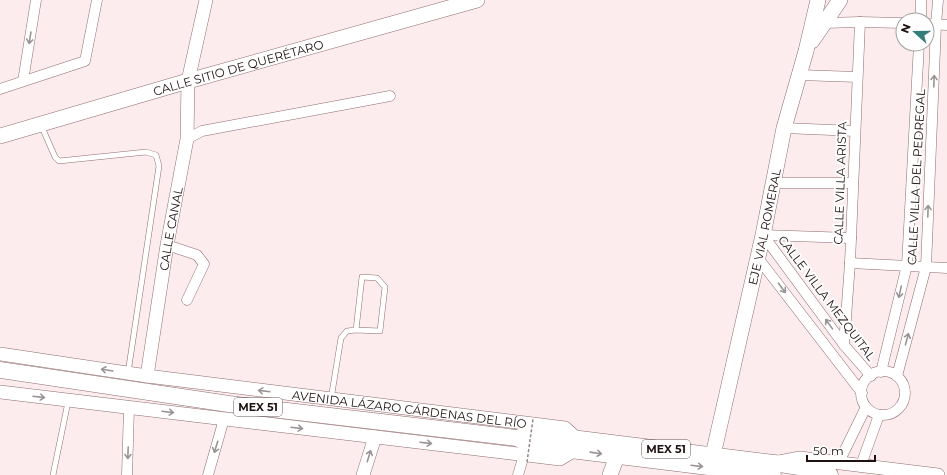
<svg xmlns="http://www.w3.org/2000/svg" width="947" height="475" viewBox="0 0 947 475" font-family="Montserrat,sans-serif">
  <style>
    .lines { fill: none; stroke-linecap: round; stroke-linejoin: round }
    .service-casing { stroke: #8f6c6e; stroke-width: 6 }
    .minor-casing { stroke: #8f6c6e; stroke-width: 11 }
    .tertiary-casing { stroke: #8f6c6e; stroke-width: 14 }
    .secondary-casing { stroke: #8f6c6e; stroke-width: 16 }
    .primary-casing { stroke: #8f6c6e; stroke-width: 17 }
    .service { stroke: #fff; stroke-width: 5 }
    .minor { stroke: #fff; stroke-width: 10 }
    .tertiary { stroke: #fff; stroke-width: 13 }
    .secondary { stroke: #fff; stroke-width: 15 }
    .primary { stroke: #fff; stroke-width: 16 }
    .path-bridge { stroke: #958686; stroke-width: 1.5; stroke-dasharray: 3 2; stroke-linecap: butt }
    .oneway { stroke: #9a9494 }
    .labels { text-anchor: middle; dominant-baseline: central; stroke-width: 4; stroke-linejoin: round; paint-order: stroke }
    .shield { fill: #fefefe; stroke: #615858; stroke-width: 1 }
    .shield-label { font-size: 11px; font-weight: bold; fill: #1e1111 }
    .street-label { font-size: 12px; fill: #1e1111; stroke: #fefefe }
  </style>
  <rect width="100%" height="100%" fill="#fceced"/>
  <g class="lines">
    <g class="service-casing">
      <g id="service">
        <polyline points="41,125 55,157 59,161 146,152 156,155 159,166 128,373"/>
        <polyline points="331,399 341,338 347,331 356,330 380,331 385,287 377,278 362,277 356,330"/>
        <polyline points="53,475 68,402"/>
      </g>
    </g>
    <g class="minor-casing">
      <g id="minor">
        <polyline points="921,20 921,0"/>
        <polyline points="824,23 860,22 903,23"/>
        <polyline points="927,24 947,25"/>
        <polyline points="799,75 857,77"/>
        <polyline points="23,81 36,0"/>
        <polyline points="0,89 85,61 97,0"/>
        <polyline points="784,128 855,131"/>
        <polyline points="187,139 202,131 390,96"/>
        <polyline points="774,183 853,183"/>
        <polyline points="763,235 844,345 871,376"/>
        <polyline points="763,235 851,238"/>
        <polyline points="167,245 197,255 204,264 187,300"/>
        <polyline points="758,258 862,393"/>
        <polyline points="850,263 947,268"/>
        <polyline points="844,345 850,263 860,22"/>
        <circle cx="883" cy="393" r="22"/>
        <polyline points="881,372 907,265 919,44"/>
        <polyline points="897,376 926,267 936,25 938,0"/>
        <polyline points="839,462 866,407"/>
        <polyline points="861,465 879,415"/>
        <polyline points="127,475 129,408"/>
        <polyline points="208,475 224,419"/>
        <polyline points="518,475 524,455"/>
      </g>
    </g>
    <g class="tertiary-casing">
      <g id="tertiary">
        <path id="s1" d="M0 354 147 376 565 428 576 438"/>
        <path id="s2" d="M147 376 167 245 187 139 188 81 206 0"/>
        <polyline points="0,392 560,459 575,450"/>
        <polyline points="779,462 800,458 938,475"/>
        <polyline points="363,475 375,437"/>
      </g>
    </g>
    <g class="secondary-casing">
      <g id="secondary">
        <polyline points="812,41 840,0"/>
        <path id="s3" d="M0 136 188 81 477 0"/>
        <path id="s4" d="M713 455 763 235 784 128 806 51 818 0"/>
        <polyline points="610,475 617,456 620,444"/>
      </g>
    </g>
    <g class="primary-casing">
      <g id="primary">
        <polyline points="0,370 229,404 517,438 530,445 773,475"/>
        <polyline points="517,438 531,433 774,463 823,471 830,475"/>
      </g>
    </g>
    <use href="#service" class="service"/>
    <use href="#minor" class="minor"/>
    <use href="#tertiary" class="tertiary"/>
    <use href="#secondary" class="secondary"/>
    <use href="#primary" class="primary"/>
    <polyline class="path-bridge" points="527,462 533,419"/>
  </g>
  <defs><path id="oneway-shaft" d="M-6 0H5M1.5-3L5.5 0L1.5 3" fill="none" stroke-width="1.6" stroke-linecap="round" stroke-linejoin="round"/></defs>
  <g class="oneway">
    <use href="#oneway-shaft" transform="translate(30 38) rotate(99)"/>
    <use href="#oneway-shaft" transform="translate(934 81) rotate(-88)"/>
    <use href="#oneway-shaft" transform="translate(928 211) rotate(-88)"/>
    <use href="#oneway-shaft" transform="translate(782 288) rotate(53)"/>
    <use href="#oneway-shaft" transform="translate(900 292) rotate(103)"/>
    <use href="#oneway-shaft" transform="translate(829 324) rotate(-126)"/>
    <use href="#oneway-shaft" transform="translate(907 339) rotate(-75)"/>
    <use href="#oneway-shaft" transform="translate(107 370) rotate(-171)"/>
    <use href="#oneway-shaft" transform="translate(264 391) rotate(-173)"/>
    <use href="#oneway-shaft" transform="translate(39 397) rotate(7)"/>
    <use href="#oneway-shaft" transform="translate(168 412) rotate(7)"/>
    <use href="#oneway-shaft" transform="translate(297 428) rotate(7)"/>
    <use href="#oneway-shaft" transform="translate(426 443) rotate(7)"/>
    <use href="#oneway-shaft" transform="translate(216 447) rotate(107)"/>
    <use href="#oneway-shaft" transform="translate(128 453) rotate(92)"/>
    <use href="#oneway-shaft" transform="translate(596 453) rotate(8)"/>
    <use href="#oneway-shaft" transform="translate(369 456) rotate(-73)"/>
    <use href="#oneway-shaft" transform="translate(697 466) rotate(7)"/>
  </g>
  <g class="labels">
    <g class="shield">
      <rect x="234" y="398" width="48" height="18" rx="3"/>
      <rect x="642" y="440" width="48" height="18" rx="3"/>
    </g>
    <g class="shield-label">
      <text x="258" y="407">MEX 51</text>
      <text x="666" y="449">MEX 51</text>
    </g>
    <g class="street-label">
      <text stroke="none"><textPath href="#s3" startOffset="248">CALLE SITIO DE QUERÉTARO</textPath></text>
      <text transform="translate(916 177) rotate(-87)">CALLE VILLA DEL PEDREGAL</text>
      <text transform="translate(840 183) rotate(-88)">CALLE VILLA ARISTA</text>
      <text stroke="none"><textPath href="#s4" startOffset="234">EJE VIAL ROMERAL</textPath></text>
      <text stroke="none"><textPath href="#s2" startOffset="149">CALLE CANAL</textPath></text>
      <text transform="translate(827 298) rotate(53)">CALLE VILLA MEZQUITAL</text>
      <text stroke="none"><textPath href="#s1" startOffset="413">AVENIDA LÁZARO CÁRDENAS DEL RÍO</textPath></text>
    </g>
  </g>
  <g transform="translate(915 32) rotate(291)"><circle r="19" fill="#fefefe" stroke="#a49f9f"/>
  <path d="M0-3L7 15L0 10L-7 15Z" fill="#357d79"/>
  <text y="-6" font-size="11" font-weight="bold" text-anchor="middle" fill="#1e1111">N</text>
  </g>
  <path d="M807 455v6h68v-6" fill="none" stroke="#1e1111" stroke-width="2"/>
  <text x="813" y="455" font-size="12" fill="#1e1111" stroke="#fefefe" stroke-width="3" paint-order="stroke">50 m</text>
</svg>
